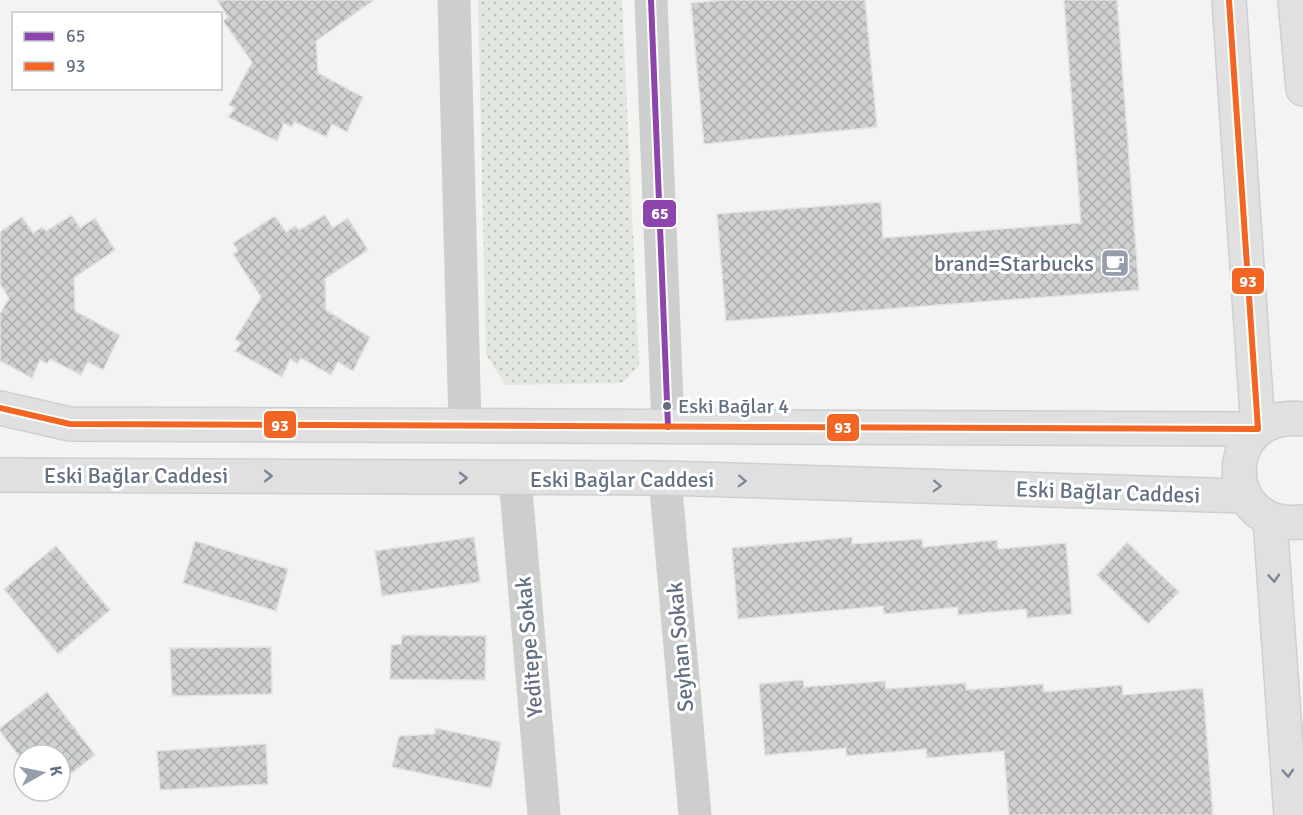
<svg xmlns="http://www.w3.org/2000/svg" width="1303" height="815" viewBox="0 0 1303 815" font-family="Signika,sans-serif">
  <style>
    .grass { fill: url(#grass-dots) }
    .building { fill: url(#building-cross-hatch); stroke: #e2e3e1; stroke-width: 1.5 }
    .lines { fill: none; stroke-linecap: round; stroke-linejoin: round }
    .major-casing { stroke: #ced0d0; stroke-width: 36 }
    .minor { stroke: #cdcece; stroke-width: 33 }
    .major { stroke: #e0e0e1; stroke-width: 33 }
    .bus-1-casing { stroke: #fff; stroke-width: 10 }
    .bus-2-casing { stroke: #fff; stroke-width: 10 }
    .bus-1 { stroke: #8e44ad; stroke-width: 6 }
    .bus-2 { stroke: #f26522; stroke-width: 6 }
    .oneway { stroke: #7b8696 }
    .bus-dot { fill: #627083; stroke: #fff; stroke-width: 2 }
    .labels { text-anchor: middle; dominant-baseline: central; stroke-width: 6; stroke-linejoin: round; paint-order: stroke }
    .bus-label { font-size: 20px; fill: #627083; stroke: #fff; text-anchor: start }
    .poi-label { font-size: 22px; fill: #627083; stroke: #fff; text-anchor: end }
    .street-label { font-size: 22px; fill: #627083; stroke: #fff }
    .line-badge { stroke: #fff; stroke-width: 2 }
    .badge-label { font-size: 16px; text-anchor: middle; font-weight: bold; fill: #fff }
  </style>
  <defs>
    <pattern id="grass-dots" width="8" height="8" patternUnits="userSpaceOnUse" patternTransform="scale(1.5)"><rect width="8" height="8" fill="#e2e7df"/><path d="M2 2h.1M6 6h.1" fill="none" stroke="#bbc0ba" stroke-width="1.8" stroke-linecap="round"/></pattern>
    <pattern id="building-cross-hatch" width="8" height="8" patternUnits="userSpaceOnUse" patternTransform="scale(1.5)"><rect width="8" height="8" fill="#cfd1d1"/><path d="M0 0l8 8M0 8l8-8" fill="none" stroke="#abaeaf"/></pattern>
  </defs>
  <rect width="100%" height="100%" fill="#f3f4f1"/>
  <polygon class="grass" points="478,0 622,0 639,366 622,383 506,385 486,355"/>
  <g class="building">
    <polygon points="217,0 374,0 316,41 318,73 363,97 347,132 332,124 326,137 295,122 291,127 284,123 277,141 228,117 235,108 229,105 252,62 223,21 228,17"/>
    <polygon points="725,0 865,0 877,127 704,144 691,3"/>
    <polygon points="1064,0 1117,0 1139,290 726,321 717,214 881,202 883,238 1081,223"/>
    <polygon points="72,215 80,228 95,218 115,250 74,278 75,311 120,335 103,370 88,362 81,375 50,359 47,364 40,360 32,378 0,361 0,314 9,298 0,284 0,232 22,217 33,233 42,227 46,231"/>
    <polygon points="325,215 333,228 348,218 368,250 325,279 326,310 370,337 353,371 338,362 331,375 301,358 297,364 290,359 282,377 235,351 241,343 235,339 261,297 233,254 238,251 233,243 275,216 286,232 295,226 299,230"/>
    <polygon points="474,537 480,582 382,596 375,551"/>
    <polygon points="852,537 852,544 922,539 923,547 997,540 998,549 1066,543 1072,614 1027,618 1026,609 958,615 958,607 884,614 883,606 738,619 732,548"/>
    <polygon points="195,541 288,569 276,611 183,583"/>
    <polygon points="1127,542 1179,592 1148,624 1097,575"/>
    <polygon points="56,546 110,610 58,654 4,589"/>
    <polygon points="402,635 486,636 485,680 390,679 391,645 401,644"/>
    <polygon points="271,647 272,694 172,696 170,648"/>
    <polygon points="803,680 804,687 885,681 886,689 966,683 966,690 1043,684 1044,692 1122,685 1123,695 1203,688 1213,815 1009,815 1004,751 927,758 926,749 846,756 846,748 765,755 759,684"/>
    <polygon points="47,692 95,755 60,782 60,755 24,755 24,763 0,731 0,728"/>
    <polygon points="435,728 501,742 491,788 392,767 399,736 435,734"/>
    <polygon points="266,744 268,784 160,790 157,751"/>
  </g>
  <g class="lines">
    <g class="major-casing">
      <g id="major">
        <polyline points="1295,0 1303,89"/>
        <polyline points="0,408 70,424 1258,429 1229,0"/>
        <path d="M1303 419C1219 409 1217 532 1303 522"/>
        <polyline points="0,475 665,478 1244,496"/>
        <polyline points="1270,520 1291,815"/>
      </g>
    </g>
    <g class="minor">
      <polyline points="454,0 465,426"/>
      <polyline points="651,0 668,427"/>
      <polyline points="515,478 544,815"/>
      <polyline points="665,478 695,815"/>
    </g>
    <use href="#major" class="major"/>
    <g class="bus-1-casing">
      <polyline id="bus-1" points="651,0 668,427"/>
    </g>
    <g class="bus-2-casing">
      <polyline id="bus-2" points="0,408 70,424 1258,429 1229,0"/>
    </g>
    <use href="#bus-1" class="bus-1"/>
    <use href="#bus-2" class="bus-2"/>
  </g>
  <defs><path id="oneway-chevron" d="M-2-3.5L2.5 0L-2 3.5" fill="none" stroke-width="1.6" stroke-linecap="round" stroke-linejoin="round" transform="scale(1.5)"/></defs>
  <g class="oneway">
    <use href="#oneway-chevron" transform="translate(268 476)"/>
    <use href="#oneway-chevron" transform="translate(463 478)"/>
    <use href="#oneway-chevron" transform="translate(742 481) rotate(2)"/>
    <use href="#oneway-chevron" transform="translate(937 486) rotate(2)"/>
    <use href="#oneway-chevron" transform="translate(1274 578) rotate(86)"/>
    <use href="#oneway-chevron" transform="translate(1288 773) rotate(86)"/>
  </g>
  <defs>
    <g id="cafe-square" transform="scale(1.5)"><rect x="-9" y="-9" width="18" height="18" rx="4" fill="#959eaa" stroke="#fff"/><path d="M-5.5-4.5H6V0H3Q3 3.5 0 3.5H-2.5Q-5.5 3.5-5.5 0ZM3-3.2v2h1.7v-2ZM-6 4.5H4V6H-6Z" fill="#fff"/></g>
  </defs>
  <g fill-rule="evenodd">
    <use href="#cafe-square" x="1115" y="263"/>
  </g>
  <circle class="bus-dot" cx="667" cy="406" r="5"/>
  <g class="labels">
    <g class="bus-label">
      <text x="678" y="406">Eski Bağlar 4</text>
    </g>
    <g class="poi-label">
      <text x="1094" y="263">brand=Starbucks</text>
    </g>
    <g class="street-label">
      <text x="136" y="475">Eski Bağlar Caddesi</text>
      <text x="622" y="479">Eski Bağlar Caddesi</text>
      <text transform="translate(1108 492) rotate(2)">Eski Bağlar Caddesi</text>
      <text transform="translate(529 647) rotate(-95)">Yeditepe Sokak</text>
      <text transform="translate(680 647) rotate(-95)">Seyhan Sokak</text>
    </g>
  </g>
  <g class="line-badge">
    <rect x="642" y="199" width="35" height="29" rx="6" fill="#8e44ad"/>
    <rect x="1231" y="267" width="34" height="28" rx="6" fill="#f26522"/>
    <rect x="263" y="410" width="34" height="29" rx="6" fill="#f26522"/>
    <rect x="826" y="413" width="34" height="29" rx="6" fill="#f26522"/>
  </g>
  <g class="badge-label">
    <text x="660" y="219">65</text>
    <text x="1248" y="287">93</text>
    <text x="280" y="431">93</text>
    <text x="843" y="433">93</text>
  </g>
  <rect x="12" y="12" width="210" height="78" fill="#ffffff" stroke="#c0c6cd" stroke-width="1.5"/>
  <rect x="24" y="32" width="30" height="9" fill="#8e44ad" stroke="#c0c6cd" stroke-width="1.5"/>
  <text x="66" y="42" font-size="18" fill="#627083">65</text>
  <rect x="24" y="62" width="30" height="9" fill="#f26522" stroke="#c0c6cd" stroke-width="1.5"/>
  <text x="66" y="72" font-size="18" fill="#627083">93</text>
  <g transform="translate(42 773) rotate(81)"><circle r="28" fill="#ffffff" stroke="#c0c6cd" stroke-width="1.5"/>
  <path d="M0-4.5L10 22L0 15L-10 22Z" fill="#959eaa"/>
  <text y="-9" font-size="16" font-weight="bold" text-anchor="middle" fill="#627083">K</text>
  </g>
</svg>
